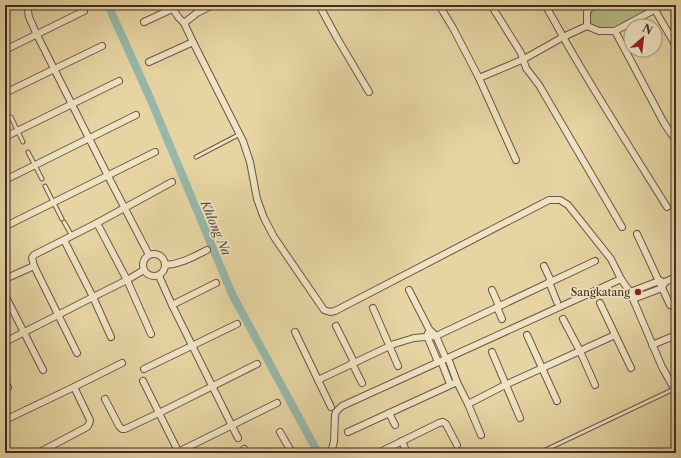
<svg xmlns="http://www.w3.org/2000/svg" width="681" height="458" viewBox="0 0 681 458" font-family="'Libre Caslon Text',serif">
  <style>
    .green { fill: #b4bd85; stroke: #7a7455 }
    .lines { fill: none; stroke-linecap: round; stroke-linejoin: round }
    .canal { stroke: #96b8a9; stroke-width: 8 }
    .service-casing { stroke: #6a5644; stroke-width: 5 }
    .minor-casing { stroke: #6a5644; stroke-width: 8 }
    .service { stroke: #efe3c3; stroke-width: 3 }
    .minor { stroke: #efe3c3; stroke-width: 6 }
    .poi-dot { fill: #8f2418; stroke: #efe3c3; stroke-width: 1.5 }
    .labels { text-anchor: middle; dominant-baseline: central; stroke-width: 3.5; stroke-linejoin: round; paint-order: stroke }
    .poi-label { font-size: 11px; fill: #412c25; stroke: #efe3c3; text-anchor: end }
    .water-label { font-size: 12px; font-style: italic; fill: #52483f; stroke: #efe3c3 }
  </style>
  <rect width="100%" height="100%" fill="#e6d4a2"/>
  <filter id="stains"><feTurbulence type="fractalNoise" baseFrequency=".005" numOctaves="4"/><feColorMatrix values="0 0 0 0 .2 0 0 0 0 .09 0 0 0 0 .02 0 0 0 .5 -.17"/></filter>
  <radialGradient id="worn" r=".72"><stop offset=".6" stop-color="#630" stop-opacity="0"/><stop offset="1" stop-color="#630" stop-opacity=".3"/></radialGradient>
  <polygon class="green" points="594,5 663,5 613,29 599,31 588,22"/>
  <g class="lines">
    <polyline class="canal" points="108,5 150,98 232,294 318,453"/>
    <g class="service-casing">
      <g id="service">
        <polyline points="5,105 6,108"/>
        <polyline points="11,117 23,142"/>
        <polyline points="28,152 42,179"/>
        <polyline points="196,157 240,134"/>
        <polyline points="45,186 62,219"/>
        <polyline points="64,222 72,236"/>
        <polyline points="539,453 674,389"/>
      </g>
    </g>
    <g class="minor-casing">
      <g id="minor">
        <polyline points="27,5 29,17 37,35 108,176 149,255"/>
        <polyline points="170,5 179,18 184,23 193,42 243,141 250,162 257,199 264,218 274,237 324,310 330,312 335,311 549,200 560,200 568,205 611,259 621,279 630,292 662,367 676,392"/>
        <polyline points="319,5 337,38 369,92"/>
        <polyline points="439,5 453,28 479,78 516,160"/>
        <polyline points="491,5 521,53 526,68 539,85 622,227"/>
        <path d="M545 5C556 23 566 43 577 61 606 110 637 159 667 207"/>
        <polyline points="655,10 676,46"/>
        <polyline points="144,22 172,9"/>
        <polyline points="184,23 197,13 213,5"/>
        <polyline points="587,26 599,31 615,31 663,5"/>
        <polyline points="587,26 587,12 592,5"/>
        <polyline points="615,31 664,123 676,141"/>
        <polyline points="5,50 84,11"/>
        <polyline points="149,62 193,42"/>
        <polyline points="479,78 524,59 563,37 587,26"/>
        <polyline points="5,93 102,46"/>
        <polyline points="5,137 119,81"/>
        <polyline points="5,180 136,115"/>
        <polyline points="97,223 127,280 151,334"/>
        <polyline points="10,224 155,152"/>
        <polyline points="637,234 670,305"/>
        <polyline points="64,240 93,297 111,337"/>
        <circle cx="154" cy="265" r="11"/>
        <path d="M165 265C181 264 193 257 207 250"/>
        <polyline points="544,266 551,281"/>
        <polyline points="159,276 172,305 238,438"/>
        <polyline points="5,279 34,266"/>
        <polyline points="549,282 557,302"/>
        <polyline points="409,290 429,329 436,336 446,359"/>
        <polyline points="492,290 499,306"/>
        <polyline points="630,292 659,281 661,281"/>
        <polyline points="5,295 43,370"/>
        <polyline points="633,299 662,288 665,282 676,277"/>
        <polyline points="600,303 631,368"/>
        <polyline points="172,305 216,283"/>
        <polyline points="497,307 502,319"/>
        <polyline points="373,308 398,366"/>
        <polyline points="563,319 580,351 595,385"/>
        <polyline points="336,326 354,362"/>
        <polyline points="295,332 331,407"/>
        <polyline points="428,333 427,336 438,362"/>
        <polyline points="527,335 557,401"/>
        <polyline points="5,342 93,297 127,280 144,270"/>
        <polyline points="652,345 676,335"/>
        <polyline points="492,352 520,418"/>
        <polyline points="77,353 34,266 32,258 34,255 97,223 172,182"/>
        <polyline points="448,358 457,382"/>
        <polyline points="441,361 450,384"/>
        <polyline points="352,363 362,383"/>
        <polyline points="144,369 237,324"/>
        <polyline points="318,380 394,344 414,338 436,336 595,261"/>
        <polyline points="143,381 179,453"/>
        <polyline points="5,382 8,387"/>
        <polyline points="105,399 119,426 122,429 125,429 159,413 257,364"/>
        <polyline points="468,404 481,435"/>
        <polyline points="389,413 395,425"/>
        <polyline points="5,420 74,387 122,363"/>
        <polyline points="280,432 292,453"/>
        <polyline points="348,432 457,382 468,404 505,385 615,335"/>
        <polyline points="402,441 407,453"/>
        <polyline points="244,449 246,453"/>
        <polyline points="38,453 87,427 89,424 90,420 74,387"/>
        <polyline points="176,453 277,403"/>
        <polyline points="331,453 334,441 335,415 336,412 342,406 621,279"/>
        <polyline points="378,453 439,423 443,422 446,424 457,445"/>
      </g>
    </g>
    <use href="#service" class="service"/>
    <use href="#minor" class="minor"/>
  </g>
  <circle class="poi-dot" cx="638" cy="292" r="4"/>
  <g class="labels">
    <g class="poi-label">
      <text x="630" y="292">Sangkatang</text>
    </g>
    <g class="water-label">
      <text transform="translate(216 228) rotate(67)">Khlong Na</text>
    </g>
  </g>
  <rect width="681" height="458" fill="none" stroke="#e6d4a2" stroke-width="20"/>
  <rect x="6" y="6" width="669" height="446" fill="none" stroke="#412c25" stroke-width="2"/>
  <rect x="10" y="10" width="661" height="438" fill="none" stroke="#412c25"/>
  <g transform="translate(643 38) rotate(28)"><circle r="19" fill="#efe3c3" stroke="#a99a84"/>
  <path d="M0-3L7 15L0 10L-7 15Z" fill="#8f2418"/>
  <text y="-6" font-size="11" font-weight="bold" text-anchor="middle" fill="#412c25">N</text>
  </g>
  <rect width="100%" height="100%" filter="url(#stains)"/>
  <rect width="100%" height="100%" fill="url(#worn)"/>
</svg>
